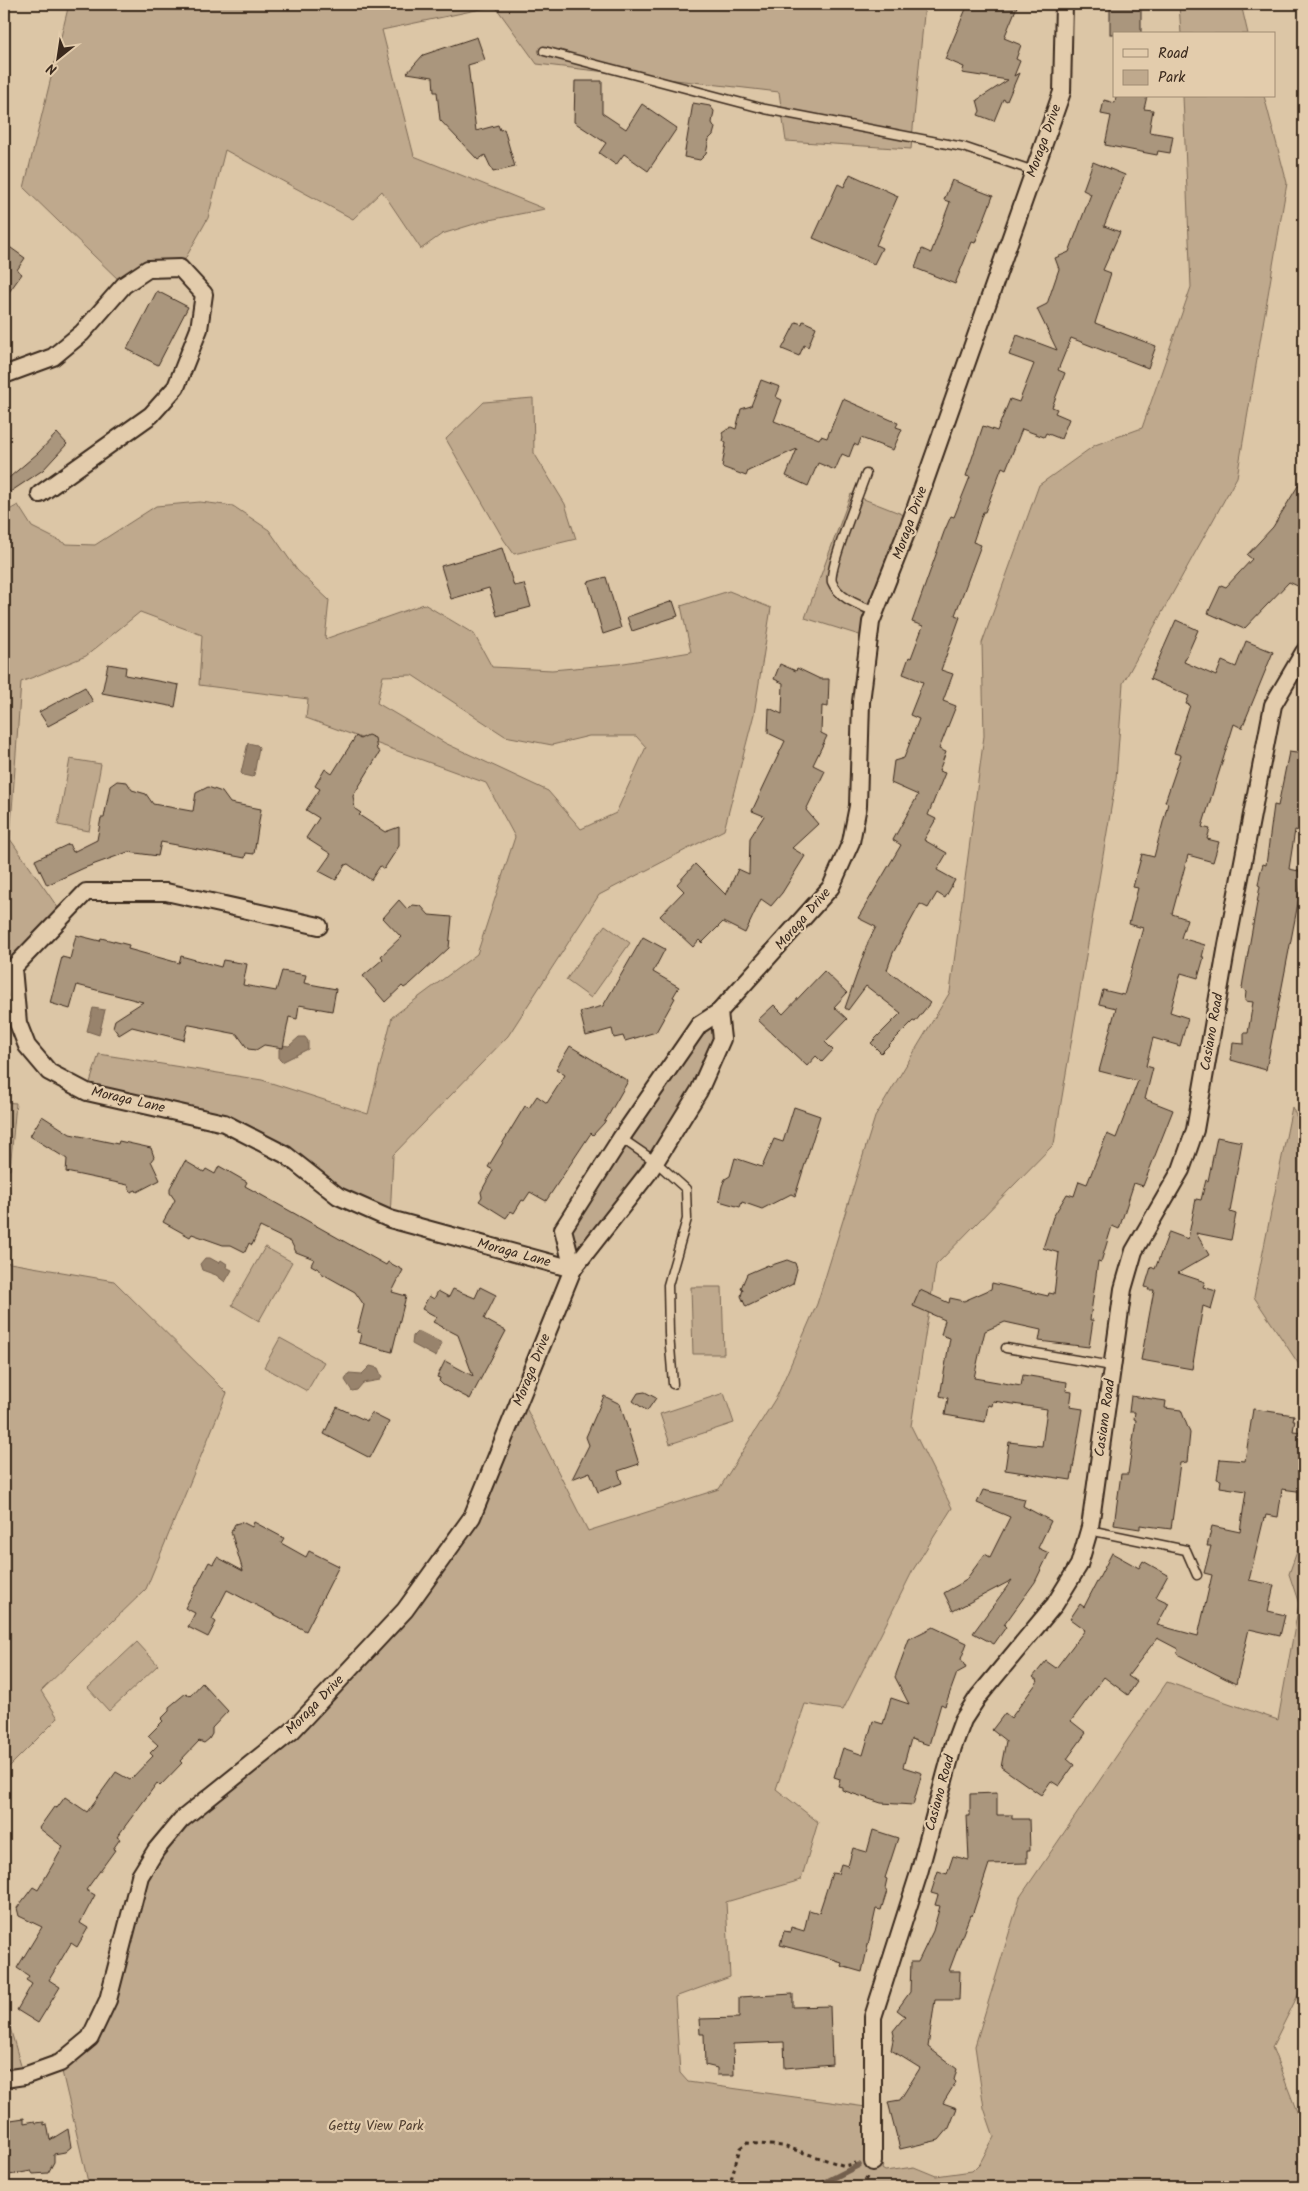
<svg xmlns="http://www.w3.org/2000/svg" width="1308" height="2191" viewBox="0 0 1308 2191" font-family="Kalam,sans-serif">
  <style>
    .green { fill: #bfa98d; stroke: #7d6a56; fill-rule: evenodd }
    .water { fill: #98836c; stroke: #735f4d }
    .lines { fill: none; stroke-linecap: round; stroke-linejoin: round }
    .stream { stroke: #735f4d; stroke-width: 5.5 }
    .building { fill: #aa967d; stroke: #3b2a1e }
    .service-casing { stroke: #3b2a1e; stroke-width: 11 }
    .minor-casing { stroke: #3b2a1e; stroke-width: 20 }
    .path { stroke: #3b2a1e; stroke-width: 3; stroke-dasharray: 4 4; stroke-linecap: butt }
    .service { stroke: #e3ccac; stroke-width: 8 }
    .minor { stroke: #e3ccac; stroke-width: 16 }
    .labels { text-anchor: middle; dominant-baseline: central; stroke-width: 4.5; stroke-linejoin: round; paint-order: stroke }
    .street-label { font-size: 14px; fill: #3b2a1e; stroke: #e3ccac }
    .park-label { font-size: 14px; fill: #4f3d2f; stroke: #e3ccac }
  </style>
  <rect width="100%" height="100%" fill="#dcc6a6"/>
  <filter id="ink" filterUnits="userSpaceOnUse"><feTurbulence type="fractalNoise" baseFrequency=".02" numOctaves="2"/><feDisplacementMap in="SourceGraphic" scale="10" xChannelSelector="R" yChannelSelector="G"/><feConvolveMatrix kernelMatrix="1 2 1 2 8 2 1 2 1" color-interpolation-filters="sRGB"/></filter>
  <g filter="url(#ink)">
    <g class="green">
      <polygon points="69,4 925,4 911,149 786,141 779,92 537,64 495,6 382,30 414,156 545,209 484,221 442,234 421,249 382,191 353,219 225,150 208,218 180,268 124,285 24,188"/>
      <polygon points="1179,4 1241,4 1248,34 1181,34"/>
      <polygon points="1183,96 1264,96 1287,183 1237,477 1123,683 1116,779 1054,1144 936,1265 911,1426 952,1508 913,1570 843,1710 805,1704 776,1789 818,1822 801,1880 726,1902 730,1977 675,1997 680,2073 688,2082 873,2108 877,2165 883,2165 882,2169 885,2171 914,2167 936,2176 972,2171 980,2163 994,2137 984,2108 975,2046 1020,1897 1167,1682 1278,1720 1299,1604 1289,1574 1304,1532 1304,1983 1272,2047 1304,2130 1304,2187 82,2187 88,2182 60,2063 90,2038 156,1851 292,1731 472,1517 521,1398 588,1531 719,1489 777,1396 817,1304 875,1117 950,992 984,736 982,643 1039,485 1095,445 1142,428 1191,287"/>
      <polygon points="533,398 534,453 565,504 576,539 514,554 504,540 446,439 484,402"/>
      <polygon points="851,494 912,518 869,638 805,618"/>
      <path d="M200 502 233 506 269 530 297 570 329 600 325 639 424 604 474 634 492 667 552 670 618 664 691 652 681 606 729 591 771 608 754 714 724 830 599 895 508 1036 393 1155 390 1219 224 1123 87 1092 99 1054 262 1080 368 1114 392 1017 477 954 515 837 486 783 306 718 308 699 199 685 202 635 140 612 86 656 21 682 10 839 63 915 13 968 4 972V513L18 505 32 527 66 544 95 545 156 506ZM412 675 505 736 552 745 589 736H636L646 747 616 813 581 829 548 791 445 743 377 703 383 676Z"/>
      <polygon points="70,759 101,764 89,831 58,825"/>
      <polygon points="605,925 630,943 591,998 566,980"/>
      <polygon points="719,1012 722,1039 699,1091 573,1269 563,1229 621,1138"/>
      <polygon points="4,1102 16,1103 10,1170 4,1169"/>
      <polygon points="1292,1107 1304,1132 1304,1372 1254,1297"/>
      <polygon points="265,1247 292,1262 259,1321 232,1305"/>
      <polygon points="4,1262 114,1281 227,1393 146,1589 41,1691 58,1718 4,1772"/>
      <polygon points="691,1287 722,1287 724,1354 693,1354"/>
      <polygon points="280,1338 324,1362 307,1391 264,1367"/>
      <polygon points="724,1393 734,1423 670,1444 660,1414"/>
      <polygon points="137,1642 158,1665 109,1711 88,1688"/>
      <polygon points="4,2007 24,2076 4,2079"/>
    </g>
    <g class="water">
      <polygon points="248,743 257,745 259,747 254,775 252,777 243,775 241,773"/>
      <polygon points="93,1008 105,1010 99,1035 87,1031"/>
      <polygon points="299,1037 305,1037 308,1041 308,1049 282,1062 279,1059 279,1049 282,1045 289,1046"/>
      <polygon points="205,1258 210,1258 219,1263 221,1260 227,1264 226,1267 232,1270 225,1282 216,1275 202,1270 200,1264"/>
      <polygon points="418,1331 442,1343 436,1357 412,1344 413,1336"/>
      <polygon points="370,1366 378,1368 382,1377 380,1380 363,1383 357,1390 352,1391 345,1380 349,1373 362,1374"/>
    </g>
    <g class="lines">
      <polyline class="stream" points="816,2187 859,2165"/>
    </g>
    <g class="building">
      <polygon points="968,4 1018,4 1004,38 1021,45 1016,59 1020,61 1014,76 1019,73 1007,101 1003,99 994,121 978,115 980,111 977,100 1008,80 962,73 964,67 945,59"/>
      <rect x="1110" y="4" width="31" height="30"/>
      <polygon points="477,37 485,60 468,65 476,131 498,125 500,130 504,129 515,167 493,172 485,155 478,160 440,120 437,92 434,92 433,77 407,73 423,55"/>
      <polygon points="575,81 602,81 602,113 626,129 642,104 677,128 648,171 624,154 616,165 599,153 606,143 574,122"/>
      <polygon points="1116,96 1147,96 1144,109 1153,110 1149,132 1173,136 1170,153 1158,151 1157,155 1105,145 1111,116 1101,114 1104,100 1115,103"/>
      <polygon points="693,103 710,106 714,111 712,123 715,128 713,135 709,139 706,154 700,160 684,157"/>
      <polygon points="1093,162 1125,175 1104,226 1120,232 1103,270 1111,273 1095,323 1156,346 1148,368 1071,338 1058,370 1065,373 1052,407 1057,409 1055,413 1069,419 1061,439 1046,433 1044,437 1022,429 1006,469 1002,467 985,512 983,512 973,542 981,545 955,615 960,617 941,670 953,674 943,701 956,706 939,749 946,752 939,771 945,773 928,815 936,819 924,840 947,853 937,870 955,880 945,898 937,893 928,908 920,904 893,953 887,970 930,1003 915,1022 913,1021 881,1053 871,1043 901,1013 866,986 848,1010 845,1008 868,942 876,927 858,918 901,845 893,840 918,795 891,783 894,761 904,758 919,719 910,715 923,682 903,674 909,657 911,658 923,626 912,622 944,532 951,516 954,517 970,477 966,476 983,426 997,431 1010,399 1019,402 1034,364 1009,355 1017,335 1057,350 1037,309 1047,304 1059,269 1055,258 1069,252 1091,194 1083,190"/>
      <polygon points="850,174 898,196 876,245 882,248 874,264 813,238 838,184 844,187"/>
      <polygon points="952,180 993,196 975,243 972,242 955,284 915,268 922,249 931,253 950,202 944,200"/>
      <polygon points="4,243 25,258 17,270 22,274 4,299"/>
      <polygon points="157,291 188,307 158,365 127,349"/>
      <polygon points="803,321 816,327 808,347 804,345 799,356 782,349 796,322 802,324"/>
      <polygon points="761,380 780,387 776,397 782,400 774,421 819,439 821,436 827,438 843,399 898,423 896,427 902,429 893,450 861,438 858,446 854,444 849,457 842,454 835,470 818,463 808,486 786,476 797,449 748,471 746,476 722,467 726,443 723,441 724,437 722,433 731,427 736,429 741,409 751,406"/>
      <polygon points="57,433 67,444 43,470 10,492 4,482 38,453"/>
      <polygon points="1304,476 1304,589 1289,582 1244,629 1208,613 1221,585 1226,587 1252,559 1247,555 1273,527"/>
      <polygon points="502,548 514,586 524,584 531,607 497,616 489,588 451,599 441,566"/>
      <polygon points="606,577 621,628 603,634 588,582"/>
      <polygon points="673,601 678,616 632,631 627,617"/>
      <polygon points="1176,620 1198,630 1184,662 1216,676 1222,661 1236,667 1246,641 1273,652 1242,728 1234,724 1202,827 1210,829 1207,839 1219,842 1213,862 1188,855 1172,914 1187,919 1181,938 1205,945 1202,957 1204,957 1198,978 1181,973 1170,1012 1188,1018 1180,1046 1153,1038 1146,1066 1153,1068 1145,1099 1173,1110 1143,1186 1134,1183 1119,1229 1112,1226 1101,1262 1098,1261 1090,1320 1093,1320 1089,1347 1039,1341 1041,1330 1005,1322 985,1331 979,1355 974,1378 1021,1386 1023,1375 1067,1382 1066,1391 1072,1392 1070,1407 1083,1409 1071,1480 1005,1470 1009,1442 1042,1446 1047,1409 993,1401 992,1406 988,1405 985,1422 945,1415 948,1398 940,1396 950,1338 941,1335 945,1320 913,1306 920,1290 949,1303 950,1298 964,1301 991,1289 992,1283 1048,1296 1049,1293 1054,1294 1059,1253 1043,1248 1053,1217 1067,1194 1074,1196 1079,1181 1087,1184 1107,1134 1116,1138 1138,1081 1099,1071 1116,1008 1099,1004 1103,990 1124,995 1143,928 1129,924 1138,888 1133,887 1142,854 1154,857 1168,803 1165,802 1181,755 1174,753 1190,705 1186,704 1189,696 1150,679"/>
      <polygon points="108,664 126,667 125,675 179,685 175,707 102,693"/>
      <polygon points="780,664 796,671 797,668 820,679 829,679 828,707 822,706 821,733 827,736 813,765 825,771 806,810 818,824 792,848 805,856 782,893 771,906 761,899 745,933 723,922 702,943 699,940 693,947 660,916 684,891 677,884 695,864 726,895 738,869 749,874 750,838 764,816 752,811 785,741 768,733 769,708 782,714 783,683 774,679"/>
      <polygon points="85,687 93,702 48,726 39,712"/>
      <polygon points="368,735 375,738 377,750 380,752 353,796 355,809 361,813 359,815 385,832 399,827 399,846 384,869 380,866 371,880 348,864 345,865 336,880 319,871 331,854 306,838 319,818 306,810 320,789 315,786 325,769 332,774 356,736 360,739"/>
      <polygon points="1289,752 1304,754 1304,832 1295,830 1289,869 1304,872 1266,1070 1231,1060 1233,1043 1244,1044 1244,1033 1248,1033 1253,1002 1245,1001 1246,992 1242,988 1243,981 1260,886 1258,885 1260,874 1263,864 1266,865 1274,805 1278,806"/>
      <polygon points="117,781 127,782 132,790 146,794 153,804 191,811 193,811 196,793 208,787 222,792 230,803 261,809 254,854 246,853 245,858 161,842 158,856 128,852 84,868 47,885 35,860 69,844 73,852 97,840 101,818 104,818 110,786"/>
      <polygon points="399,900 407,909 413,905 421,906 429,915 452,917 449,948 410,984 404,988 402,986 385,1002 363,976 383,959 381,956 401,937 383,918"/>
      <polygon points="76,935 100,941 101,938 129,945 128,949 179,963 181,956 221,967 223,960 247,964 243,985 276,991 282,971 306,975 304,983 336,989 332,1011 299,1005 297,1019 289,1017 283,1048 264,1045 256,1050 248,1049 237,1034 190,1025 188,1025 184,1040 132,1027 119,1035 113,1027 115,1020 143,1002 77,985 70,1009 50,1003 62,957 70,959"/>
      <polygon points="643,937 665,949 653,972 679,987 673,997 675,998 656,1032 625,1041 623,1036 614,1038 612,1029 586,1036 580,1012 603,1006"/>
      <polygon points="824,971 847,993 834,1007 847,1019 825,1042 833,1050 822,1062 816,1056 807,1066 758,1020 774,1005 783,1014"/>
      <polygon points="570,1046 628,1081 604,1123 593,1135 591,1133 546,1201 530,1192 524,1201 522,1200 514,1213 511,1211 506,1218 479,1201 482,1197 481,1192 493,1170 488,1167 525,1106 529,1108 537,1096 547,1103 565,1075 556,1069"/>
      <polygon points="794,1107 820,1116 795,1196 791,1194 762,1209 742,1202 740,1207 719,1201 722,1186 725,1179 730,1176 735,1158 762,1167 774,1139 783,1142"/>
      <polygon points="42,1116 70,1134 118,1144 119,1141 151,1148 154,1157 151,1161 160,1180 137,1192 136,1190 131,1192 128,1185 66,1172 67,1159 30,1136"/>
      <polygon points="1217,1137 1242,1142 1230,1212 1236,1214 1231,1240 1196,1233 1209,1255 1178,1273 1205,1282 1203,1287 1216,1291 1211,1309 1203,1306 1192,1369 1141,1360 1154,1290 1148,1290 1149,1288 1145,1287 1151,1267 1155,1269 1169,1232 1188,1239 1196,1199 1201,1200 1206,1180 1208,1181"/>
      <polygon points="185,1161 204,1172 206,1169 215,1174 219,1166 247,1182 245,1186 290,1211 386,1265 388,1262 403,1270 392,1292 406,1296 392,1352 359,1343 361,1333 357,1332 364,1305 355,1292 321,1273 320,1270 311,1265 314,1259 296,1252 291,1242 260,1227 252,1245 249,1243 245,1252 231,1245 223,1245 192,1234 190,1237 163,1222 175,1200 170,1193 170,1188"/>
      <polygon points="787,1260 795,1263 797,1269 793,1284 746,1307 741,1296 743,1289 741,1288 747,1274 768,1265 769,1266"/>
      <polygon points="480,1287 496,1295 484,1319 506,1331 470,1399 443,1385 439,1381 440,1378 437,1377 445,1361 473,1376 458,1335 433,1322 437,1317 422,1309 429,1296 434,1299 438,1291 449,1297 453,1289 475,1298"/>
      <polygon points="645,1392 656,1398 647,1411 633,1401 638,1393"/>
      <polygon points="604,1396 620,1404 639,1464 618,1471 622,1483 598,1492 590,1472 572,1479 589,1445 586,1437"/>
      <polygon points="1131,1396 1166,1401 1165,1408 1181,1410 1190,1433 1187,1462 1180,1463 1171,1529 1140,1525 1140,1529 1114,1525 1121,1474 1128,1474 1136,1420 1134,1419 1135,1412 1129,1412"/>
      <polygon points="337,1407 367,1421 371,1413 389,1422 370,1458 324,1434"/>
      <polygon points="1253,1409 1294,1415 1293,1420 1295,1420 1293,1431 1304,1432 1298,1470 1304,1471 1304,1492 1282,1489 1278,1517 1266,1515 1265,1519 1264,1518 1249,1580 1274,1585 1268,1611 1285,1615 1280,1636 1249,1629 1236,1684 1177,1654 1178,1649 1157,1638 1128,1676 1137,1682 1128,1695 1104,1677 1071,1721 1086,1733 1067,1759 1074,1765 1059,1786 1051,1781 1041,1795 1001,1767 1006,1741 992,1730 1005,1713 1011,1718 1038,1681 1033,1677 1046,1661 1056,1668 1085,1630 1070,1619 1080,1604 1084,1607 1112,1553 1139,1568 1143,1561 1168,1575 1156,1597 1169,1603 1157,1625 1198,1636 1212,1575 1204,1573 1211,1546 1207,1546 1212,1526 1240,1532 1246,1491 1220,1487 1221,1480 1217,1479 1220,1459 1245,1461"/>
      <polygon points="983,1490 1025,1499 1023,1506 1051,1521 1038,1548 1049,1553 1035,1582 1004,1625 1006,1627 994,1644 973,1633 1012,1580 953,1611 944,1593 965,1581 985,1554 990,1557 1010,1517 977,1503"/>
      <polygon points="242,1522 252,1527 254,1522 284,1538 281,1543 306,1557 309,1551 339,1566 306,1631 227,1590 212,1619 216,1622 208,1637 188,1627 195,1613 185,1608 209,1562 213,1564 217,1557 243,1571 231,1532 235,1524"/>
      <polygon points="933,1627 967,1643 961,1659 966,1668 957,1673 945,1706 941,1704 929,1745 911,1739 903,1767 922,1773 913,1805 881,1803 842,1790 842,1787 838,1786 840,1779 834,1777 843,1748 863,1755 873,1721 883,1724 891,1698 909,1704 895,1677 909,1639"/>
      <polygon points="202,1683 228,1711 212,1728 212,1734 209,1739 204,1743 199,1741 180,1761 182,1763 160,1786 157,1783 117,1837 120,1839 113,1849 115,1850 86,1890 95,1895 80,1923 88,1928 77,1947 71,1943 49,1980 60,1987 38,2023 17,2010 32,1984 26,1980 29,1976 17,1968 42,1927 19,1916 17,1908 33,1887 38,1890 63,1847 39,1828 54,1807 57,1808 65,1797 87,1812 116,1772 130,1780 153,1756 150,1753 158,1745 148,1736 163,1721 161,1719 169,1711 169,1707 186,1693 190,1696"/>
      <polygon points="997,1793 997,1815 1012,1815 1012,1819 1029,1819 1030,1851 1027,1851 1027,1863 989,1864 972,1916 970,1915 949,1971 960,1971 959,2000 935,2000 928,2047 957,2069 954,2080 956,2082 943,2103 957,2108 949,2128 939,2140 900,2149 888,2102 900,2100 920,2068 891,2050 894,2035 893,2031 905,2016 897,2010 910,1992 911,1962 918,1962 933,1931 940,1906 935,1905 938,1895 931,1893 938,1871 947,1874 953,1856 969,1860 967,1816 970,1816 970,1794"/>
      <polygon points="873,1830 898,1838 885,1878 887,1879 885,1888 887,1891 881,1910 876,1909 862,1972 841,1966 842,1963 835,1961 836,1960 780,1945 784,1931 790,1932 791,1927 804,1931 809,1910 819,1913 832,1873 838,1874 841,1864 848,1866 853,1848 867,1852"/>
      <polygon points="793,1994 793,2007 830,2006 832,2064 785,2068 784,2042 733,2044 734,2075 717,2075 717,2068 705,2065 704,2034 700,2034 699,2019 739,2018 739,1997"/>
      <polygon points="24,2118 24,2123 35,2121 36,2123 44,2122 44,2125 47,2124 50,2140 68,2129 71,2147 65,2152 54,2154 54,2162 48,2173 33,2174 31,2171 4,2176 4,2121"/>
    </g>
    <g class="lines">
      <g class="service-casing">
        <g id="service">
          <polyline points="544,51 765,109 963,147 1034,171"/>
          <path d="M866 474C860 491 828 570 832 582 839 599 860 605 875 612"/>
          <polyline points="621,1138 656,1162 686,1189 687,1219 668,1285 669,1334 673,1384"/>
          <polyline points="1006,1348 1112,1366"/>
          <polyline points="1089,1530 1186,1550 1197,1575"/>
        </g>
      </g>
      <g class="minor-casing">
        <g id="minor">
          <polyline points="4,375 53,357 82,333 124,285 148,269 180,268 204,294 199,329 176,387 151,415 40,494"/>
          <polyline points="319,926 166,892 86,892 13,968 18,1023 27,1046 49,1072 87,1092 224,1123 286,1155 338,1196 390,1219 573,1269"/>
          <polyline points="573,1269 563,1229 621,1138 699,1025 719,1012 831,887 851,842 858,806 861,702 871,622 912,518 1062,92 1064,4"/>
          <polyline points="4,2079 24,2076 60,2063 90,2038 108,2000 140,1876 156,1850 181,1820 292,1731 405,1610 472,1517 573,1269 649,1172 699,1091 722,1039 719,1012"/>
          <polyline points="873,2162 873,2017 919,1873 953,1747 963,1720 978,1697 1055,1604 1079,1565 1090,1527 1123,1289 1134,1251 1181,1170 1195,1130 1227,945 1273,705 1304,652"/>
        </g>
      </g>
      <g class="path">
        <polyline points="729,2187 740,2148 747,2143 783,2146 845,2166 856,2163"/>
        <polyline points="861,2187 867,2177"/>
      </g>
      <use href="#service" class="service"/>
      <use href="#minor" class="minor"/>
    </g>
  </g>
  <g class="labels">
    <g class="street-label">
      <text transform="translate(1044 141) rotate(-70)">Moraga Drive</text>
      <text transform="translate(910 523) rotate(-70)">Moraga Drive</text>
      <text transform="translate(803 919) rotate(-49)">Moraga Drive</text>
      <text transform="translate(1212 1032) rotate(-80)">Casiano Road</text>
      <text transform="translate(128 1100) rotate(13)">Moraga Lane</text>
      <text transform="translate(514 1253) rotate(15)">Moraga Lane</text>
      <text transform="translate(532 1370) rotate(-68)">Moraga Drive</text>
      <text transform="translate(1105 1418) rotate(-82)">Casiano Road</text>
      <text transform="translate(315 1705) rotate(-46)">Moraga Drive</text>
      <text transform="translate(940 1793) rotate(-75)">Casiano Road</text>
    </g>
    <g class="park-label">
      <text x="376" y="2126">Getty View Park</text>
    </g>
  </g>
  <rect width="1308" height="2191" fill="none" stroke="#e3ccac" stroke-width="20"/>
  <rect x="10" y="10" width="1288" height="2171" fill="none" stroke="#3b2a1e" stroke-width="2" filter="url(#ink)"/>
  <rect x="1113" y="32" width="162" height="65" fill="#e3ccac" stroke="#a08b73"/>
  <rect x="1123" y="49" width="25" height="8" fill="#e3ccac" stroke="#a08b73"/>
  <text x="1158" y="58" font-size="15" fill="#3b2a1e">Road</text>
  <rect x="1123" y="70" width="25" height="15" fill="#bfa98d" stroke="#a08b73"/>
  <text x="1158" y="82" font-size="15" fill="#3b2a1e">Park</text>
  <g transform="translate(58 58) rotate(210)" stroke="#e3ccac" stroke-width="4" paint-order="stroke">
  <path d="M0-4L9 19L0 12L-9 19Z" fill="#3b2a1e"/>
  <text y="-8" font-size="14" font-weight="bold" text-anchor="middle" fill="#3b2a1e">N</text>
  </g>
</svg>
